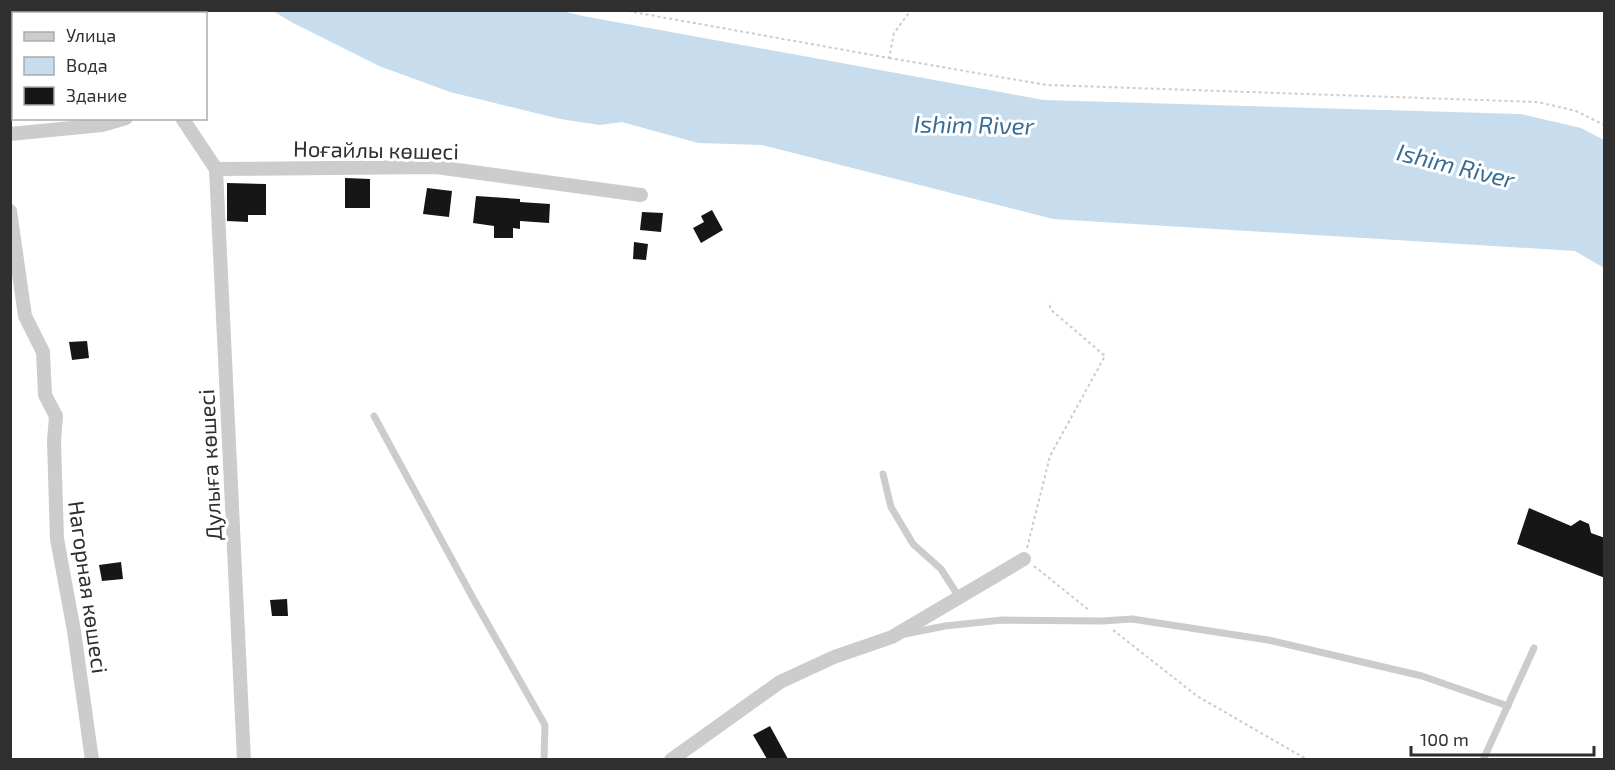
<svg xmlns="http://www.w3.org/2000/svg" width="1615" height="770" viewBox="0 0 1615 770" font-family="'Exo 2',sans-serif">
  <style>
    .water { fill: #c7dced }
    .building { fill: #161616 }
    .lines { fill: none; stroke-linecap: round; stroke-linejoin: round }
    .path { stroke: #ccc; stroke-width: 2; stroke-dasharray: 3 3; stroke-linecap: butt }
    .service { stroke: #ccc; stroke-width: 7 }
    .minor { stroke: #ccc; stroke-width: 14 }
    .labels { text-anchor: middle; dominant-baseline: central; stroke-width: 6; stroke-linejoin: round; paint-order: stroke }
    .street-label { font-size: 22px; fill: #2f2f2f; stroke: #fff }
    .water-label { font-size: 24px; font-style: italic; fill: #396c94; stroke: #fff }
  </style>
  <rect width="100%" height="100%" fill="#fff"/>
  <polygon class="water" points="273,11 562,11 583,16 1044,100 1521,114 1581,128 1604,140 1604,268 1575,251 1053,219 762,145 698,143 622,122 600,125 560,119 450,92 379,66 293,23"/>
  <g class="building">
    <polygon points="345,178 370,179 370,208 345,208"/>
    <polygon points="227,183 266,184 266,215 248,215 248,222 227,221"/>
    <polygon points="427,188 452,191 449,217 423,214"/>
    <polygon points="476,196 520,199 520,202 550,204 549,223 520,221 520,229 513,228 513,238 494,238 494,226 473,223"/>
    <polygon points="712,210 723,230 701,243 693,228 704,222 701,216"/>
    <polygon points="642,212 663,213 661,232 640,230"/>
    <polygon points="634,242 648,244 646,260 633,259"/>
    <polygon points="87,341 89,358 72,360 69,342"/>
    <polygon points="1529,508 1571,526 1580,520 1589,524 1591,533 1605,538 1605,578 1517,544"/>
    <polygon points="121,562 123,579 102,581 99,565"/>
    <polygon points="287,599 288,616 272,616 270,600"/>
    <polygon points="770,726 788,759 767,759 753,735"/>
  </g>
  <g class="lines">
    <g class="path">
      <polyline points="90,10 91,14"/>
      <polyline points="622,10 889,58 894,33 911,10"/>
      <polyline points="149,14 151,10"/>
      <polyline points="889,58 1047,85 1538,102 1576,111 1604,125"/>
      <polyline points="1027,548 1050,456 1105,356 1050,309 1050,302"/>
      <polyline points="1034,566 1090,611"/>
      <polyline points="1113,630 1197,696 1308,760"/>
    </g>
    <g class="service">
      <polyline points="374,416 474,600 545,725 544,760"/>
      <polyline points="883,474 891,507 913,544 941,569 959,597"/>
      <polyline points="905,634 945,626 1002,620 1102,621 1132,619 1268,640 1422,676 1508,706"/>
      <polyline points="1483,760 1534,648"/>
    </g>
    <g class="minor">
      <polyline points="182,118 216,169"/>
      <polyline points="10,134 102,125 126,118"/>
      <polyline points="216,169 244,760"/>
      <polyline points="216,169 436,167 641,195"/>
      <polyline points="10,211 25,316 43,352 45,395 56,416 54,441 57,539 74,631 92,760"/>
      <polyline points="671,760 780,682 834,657 892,637 1024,559"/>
    </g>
  </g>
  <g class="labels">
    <g class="street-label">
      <text transform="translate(376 149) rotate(1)">Ноғайлы көшесі</text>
      <text transform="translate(209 465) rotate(-93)">Дулыға көшесі</text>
      <text transform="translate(89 587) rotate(82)">Нагорная көшесі</text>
    </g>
    <g class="water-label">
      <text transform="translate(974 124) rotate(1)">Ishim River</text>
      <text transform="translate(1456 165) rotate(14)">Ishim River</text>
    </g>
  </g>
  <rect width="1615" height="770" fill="none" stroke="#2f2f2f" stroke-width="24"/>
  <rect x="12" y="12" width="195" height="108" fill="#ffffff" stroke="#acacac" stroke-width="1.5"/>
  <rect x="24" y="32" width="30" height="9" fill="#cccccc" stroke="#acacac" stroke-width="1.5"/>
  <text x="66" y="42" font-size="18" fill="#2f2f2f">Улица</text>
  <rect x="24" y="57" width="30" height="18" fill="#c7dced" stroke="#acacac" stroke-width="1.5"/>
  <text x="66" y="72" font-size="18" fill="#2f2f2f">Вода</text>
  <rect x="24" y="87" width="30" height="18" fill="#161616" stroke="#acacac" stroke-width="1.5"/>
  <text x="66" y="102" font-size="18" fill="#2f2f2f">Здание</text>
  <path d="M1411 746v9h183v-9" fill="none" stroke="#2f2f2f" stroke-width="3"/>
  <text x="1420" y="746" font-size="18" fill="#2f2f2f" stroke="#ffffff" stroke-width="4.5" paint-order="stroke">100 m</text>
</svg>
